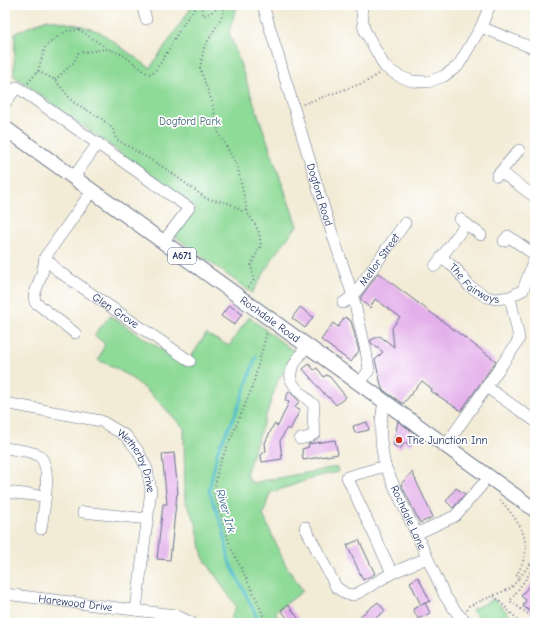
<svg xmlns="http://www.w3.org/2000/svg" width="540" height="628" viewBox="0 0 540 628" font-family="'Comic Neue',sans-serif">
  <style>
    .green { fill: #8eda97; stroke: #54847a }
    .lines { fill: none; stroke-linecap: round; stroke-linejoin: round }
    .stream { stroke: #50bdcb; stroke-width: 3 }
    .building { fill: #e3afea }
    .minor-casing { stroke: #667188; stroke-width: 12 }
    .major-casing { stroke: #667188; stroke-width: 16 }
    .path { stroke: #667188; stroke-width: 2; stroke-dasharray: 1 3; stroke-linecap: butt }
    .minor { stroke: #fff; stroke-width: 11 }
    .major { stroke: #fff; stroke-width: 14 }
    .poi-dot { fill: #c8321e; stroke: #fff; stroke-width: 1.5 }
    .labels { text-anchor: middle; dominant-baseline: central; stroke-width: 3.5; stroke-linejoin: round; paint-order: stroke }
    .shield { fill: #fff; stroke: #5f6d8e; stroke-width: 1 }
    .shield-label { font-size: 10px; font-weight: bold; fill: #1b2f5e }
    .park-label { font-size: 11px; fill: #3e626f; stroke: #fff }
    .street-label { font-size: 11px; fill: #1b2f5e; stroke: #fff }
    .poi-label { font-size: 11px; fill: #1b2f5e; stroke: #fff; text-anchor: start }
    .water-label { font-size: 12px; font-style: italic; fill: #2e6184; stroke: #fff }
  </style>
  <rect width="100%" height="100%" fill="#fff"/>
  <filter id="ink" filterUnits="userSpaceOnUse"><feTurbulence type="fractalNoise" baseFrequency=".025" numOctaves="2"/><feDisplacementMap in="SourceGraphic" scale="8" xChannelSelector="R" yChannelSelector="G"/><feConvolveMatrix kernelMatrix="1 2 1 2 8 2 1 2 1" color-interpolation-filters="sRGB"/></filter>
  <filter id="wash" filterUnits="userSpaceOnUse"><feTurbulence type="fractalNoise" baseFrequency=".012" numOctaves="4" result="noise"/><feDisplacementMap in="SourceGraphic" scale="16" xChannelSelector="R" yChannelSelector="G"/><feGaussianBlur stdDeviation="0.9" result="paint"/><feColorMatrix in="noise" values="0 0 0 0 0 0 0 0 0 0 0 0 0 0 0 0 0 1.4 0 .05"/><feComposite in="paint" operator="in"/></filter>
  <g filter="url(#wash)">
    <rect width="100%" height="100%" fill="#f2ebd5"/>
    <g class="green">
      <polygon points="193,5 237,5 229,32 297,226 276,253 252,293 173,235 195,207 14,76 15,33 47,19 82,26 100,32 150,68"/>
      <path d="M110 316 186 365 206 334 229 346 249 317 296 353 278 380 246 474 252 483 337 467 338 472 319 476 270 493 263 515 285 564 303 591 275 612 282 623H229L236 606 203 557 196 523 185 501 184 428C156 399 136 375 98 360L105 344 94 335Z"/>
      <polygon points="494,599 518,623 484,623 471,610"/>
    </g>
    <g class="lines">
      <polyline class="stream" points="256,357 236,413 218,449 209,491 223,528 229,561 260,623"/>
    </g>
    <g id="blocks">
      <g class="building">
        <polygon points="378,273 496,361 461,411 431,391 432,389 422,381 403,404 382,389 375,360 383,352 371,343 371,340 380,336 394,347 392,328 400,317 375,299 370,308 361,300 361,297"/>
        <polygon points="229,305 242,314 234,325 221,316"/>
        <polygon points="300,307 313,317 305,328 292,318"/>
        <polygon points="345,317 351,321 359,351 351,362 321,340 333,323 338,327"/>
        <polygon points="309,364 314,370 317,368 324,377 326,375 330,377 346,397 336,405 329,397 328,398 303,369"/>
        <polygon points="289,391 299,401 295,408 300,410 290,430 287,428 280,441 282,459 262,462 261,455 266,451 265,443 274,424 278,426 289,402 285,400"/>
        <polygon points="398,421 418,436 410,446 405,442 400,449 393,445"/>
        <polygon points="367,422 369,430 355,433 353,426"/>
        <polygon points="335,440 338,454 303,460 302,449 309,447 308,444"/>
        <polygon points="174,453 178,494 177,494 170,560 157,559 163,504 167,504 162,454"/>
        <polygon points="412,472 433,517 420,523 401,484"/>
        <polygon points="456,488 465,494 453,508 446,501"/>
        <polygon points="359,540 375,574 363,580 347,545"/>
        <polygon points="418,577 430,601 421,605 410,582"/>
        <polygon points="535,578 535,615 523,606 526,600 521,596"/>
        <polygon points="378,602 385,611 369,623 363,623 359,617"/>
        <polygon points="425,603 430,613 418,619 413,609"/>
        <polygon points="288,605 302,623 291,623 281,610"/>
      </g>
    </g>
  </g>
  <g filter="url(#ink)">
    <use href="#blocks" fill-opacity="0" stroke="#667188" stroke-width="1"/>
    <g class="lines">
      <g class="minor-casing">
        <g id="minor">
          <polyline points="142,5 146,19"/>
          <path id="s1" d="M263 5 327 218 353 296 366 351 369 370 360 383"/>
          <polyline points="361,5 364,29 385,67 399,76 412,81 428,82 444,76 458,66 481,27 490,5"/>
          <polyline points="481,27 535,49"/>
          <polyline points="5,103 17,87 189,208 163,242"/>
          <polyline points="501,172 535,197"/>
          <polyline points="497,176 519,150"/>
          <polyline points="74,177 98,143"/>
          <polyline points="460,219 481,235"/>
          <polyline points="504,241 508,236 535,255"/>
          <path id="s2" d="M45 257 58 271 190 361"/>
          <path id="s3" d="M442 258 456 269 469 286 487 297 496 299 510 297 523 290 535 257"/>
          <polyline points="435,266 466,224"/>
          <path id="s4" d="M343 303 353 296 405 223"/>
          <polyline points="75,333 35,302 34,296 43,270 45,257 92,191"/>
          <polyline points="488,388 535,421"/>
          <path id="s5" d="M384 402C379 427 380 441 385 466L445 596 457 613 468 623"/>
          <path id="s6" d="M5 403 101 421 126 436 138 451 147 469 151 490 136 610"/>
          <path d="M300 439 309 437 315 433 313 422 314 405C283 378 285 377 307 345"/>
          <polyline points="446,445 517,343 519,338 510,297"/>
          <path d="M5 448C15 450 29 450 38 455 54 465 43 512 41 529"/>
          <polyline points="385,466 347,477 392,573"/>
          <polyline points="5,492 44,496"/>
          <polyline points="83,512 148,519"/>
          <polyline points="305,527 336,587 346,594 353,595 360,592 392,573 427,558"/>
          <polyline points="416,534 455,516 482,485"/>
          <path id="s7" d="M5 594 175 615 192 623"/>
        </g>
      </g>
      <g class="major-casing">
        <g id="major">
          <path id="s8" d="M5 128 535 510"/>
        </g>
      </g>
      <g class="path">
        <polyline points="201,5 204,16 220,7"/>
        <polyline points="223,5 220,7 225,11 204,48 200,68 212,102 219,134 237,165 248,214 255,224 259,233 261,245 251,265 254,280 247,289"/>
        <path d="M38 71 45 47 58 36 67 31 80 30 108 49 122 54 148 74 153 73C171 52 178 24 199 5"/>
        <polyline points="55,80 74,62 78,53 107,49"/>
        <polyline points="28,83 38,71 55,80 73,102 102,119 113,129 116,139 166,169 207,199 229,203 242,211 247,210"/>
        <polyline points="303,104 366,82 378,74"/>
        <path d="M500 500C512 513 530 535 525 555 523 562 520 569 517 575L519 579"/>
        <polyline points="535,566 510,601 535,619"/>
        <polyline points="494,596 521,623"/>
        <polyline points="467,610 469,606 511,588 535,558"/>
        <polyline points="266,623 258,602 231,548 214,493 218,468 252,388 267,332"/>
      </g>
      <use href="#minor" class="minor"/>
      <use href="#major" class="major"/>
    </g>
  </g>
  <circle class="poi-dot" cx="399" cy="440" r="4"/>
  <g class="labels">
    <rect class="shield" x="168" y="248" width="28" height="16" rx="3"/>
    <g class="shield-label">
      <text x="182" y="256">A671</text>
    </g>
    <g class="park-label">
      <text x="190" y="121">Dogford Park</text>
    </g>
    <g class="street-label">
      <text stroke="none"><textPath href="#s1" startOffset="198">Dogford Road</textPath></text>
      <text stroke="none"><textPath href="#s4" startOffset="57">Mellor Street</textPath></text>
      <text stroke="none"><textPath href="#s3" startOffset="42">The Fairways</textPath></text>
      <text stroke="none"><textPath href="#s2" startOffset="89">Glen Grove</textPath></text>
      <text stroke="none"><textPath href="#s8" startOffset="327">Rochdale Road</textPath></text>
      <text stroke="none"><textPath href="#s6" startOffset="154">Wetherby Drive</textPath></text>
      <text stroke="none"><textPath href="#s5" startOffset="121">Rochdale Lane</textPath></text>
      <text stroke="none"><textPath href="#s7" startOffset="71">Harewood Drive</textPath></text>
    </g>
    <g class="poi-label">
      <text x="407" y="440">The Junction Inn</text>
    </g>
    <g class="water-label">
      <text transform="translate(226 511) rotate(74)">River Irk</text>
    </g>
  </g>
  <rect width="540" height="628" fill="none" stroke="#fff" stroke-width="20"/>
</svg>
